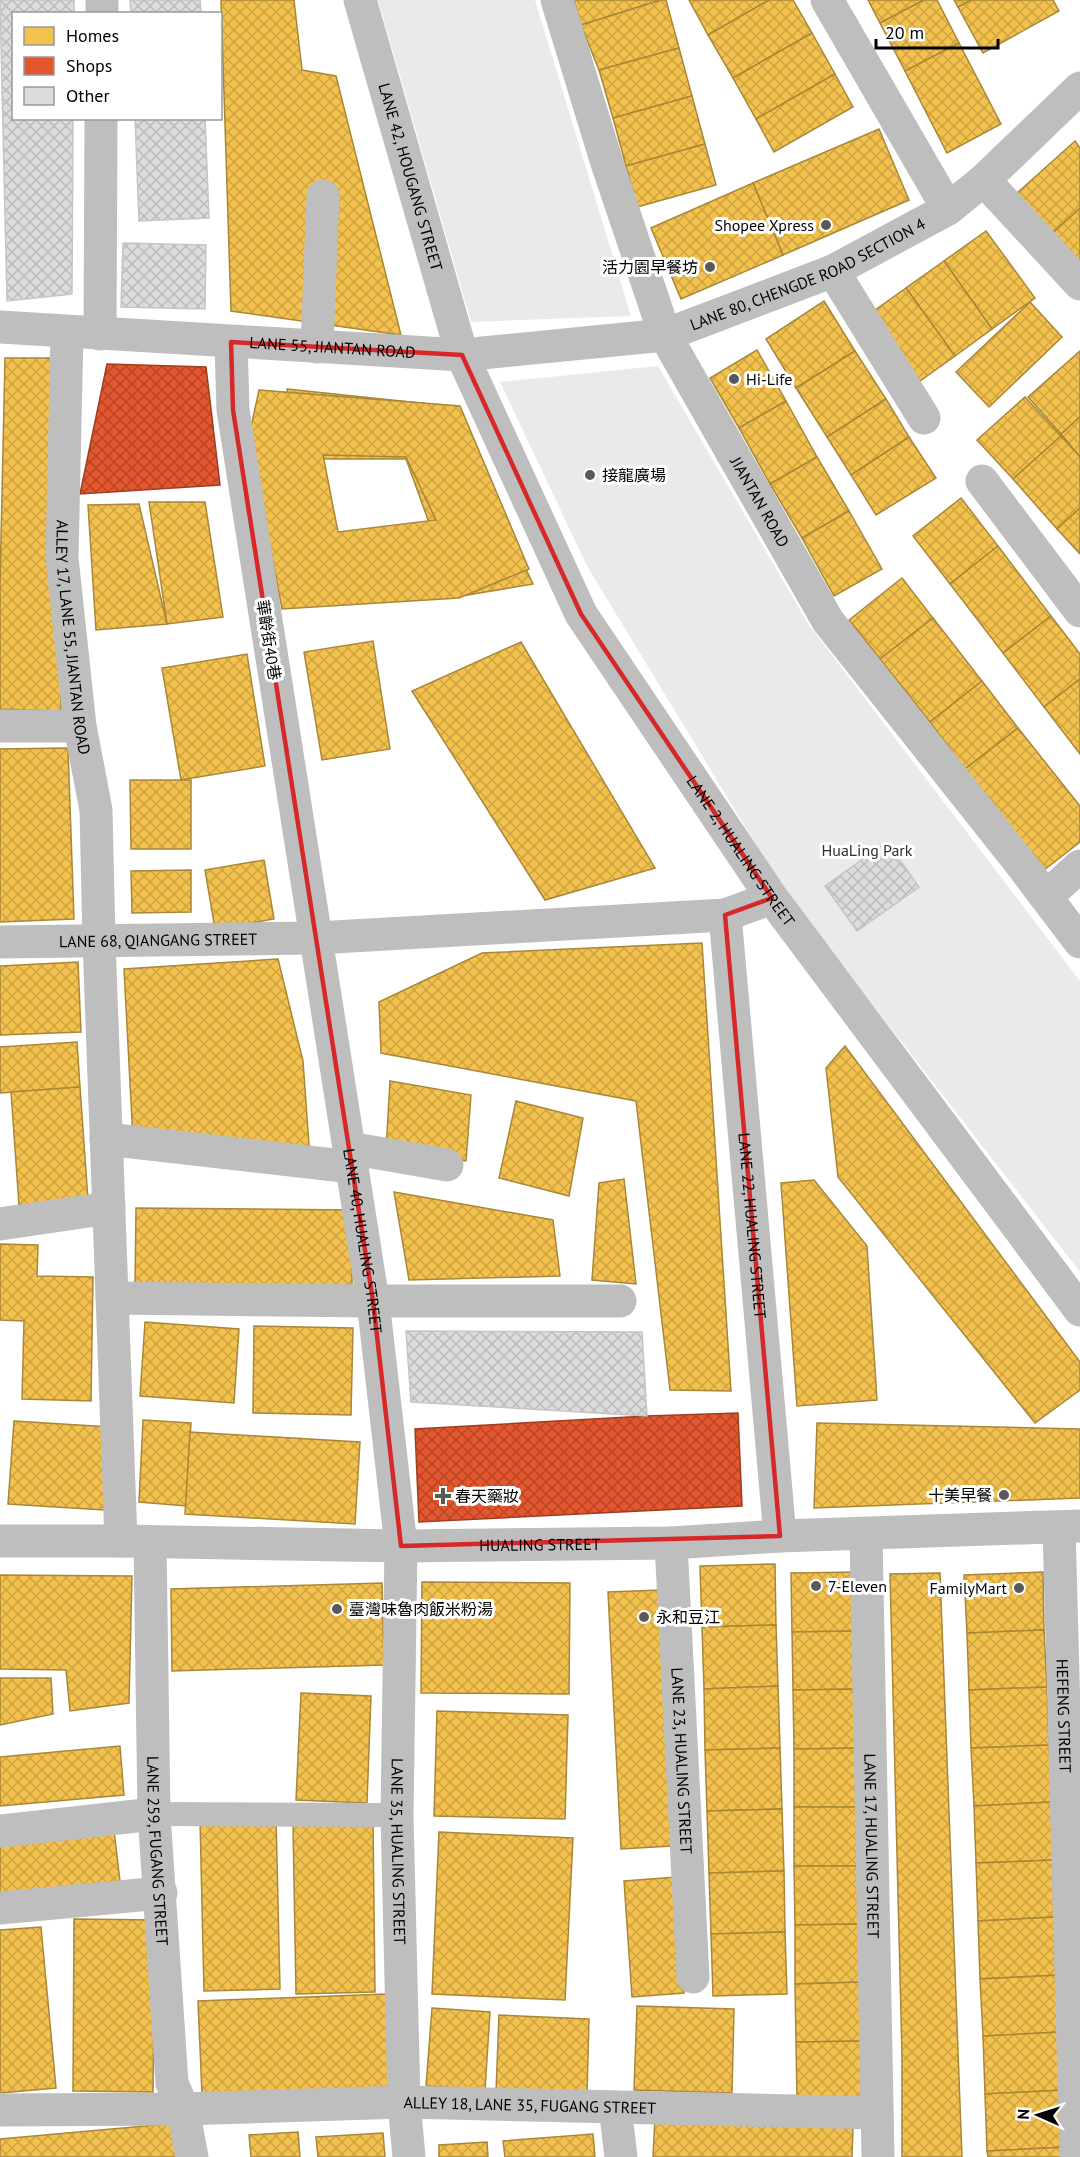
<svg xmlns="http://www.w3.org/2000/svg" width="1080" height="2157" viewBox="0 0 1080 2157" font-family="'PT Sans','Noto Sans TC',sans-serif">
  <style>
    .green { fill: #eaeaea }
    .homes { fill: url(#homes-cross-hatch); stroke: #a98737; stroke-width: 1.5; fill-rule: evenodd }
    .shops { fill: url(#shops-cross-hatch); stroke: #a03d20; stroke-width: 1.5 }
    .building { fill: url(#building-cross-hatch); stroke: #c5c5c5; stroke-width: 1.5 }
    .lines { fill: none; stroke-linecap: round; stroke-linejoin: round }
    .lane { stroke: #bebebe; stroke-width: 24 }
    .street { stroke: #bebebe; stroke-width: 33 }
    .marked { fill: none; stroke: #d62828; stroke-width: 4.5; stroke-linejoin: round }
    .poi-dot { fill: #595959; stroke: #fff; stroke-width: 2 }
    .labels { text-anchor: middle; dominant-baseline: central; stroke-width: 6; stroke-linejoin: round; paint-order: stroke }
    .street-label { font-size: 16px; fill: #000; stroke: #fff }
    .poi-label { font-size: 16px; fill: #000; stroke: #fff; text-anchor: start }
    .park-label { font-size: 16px; fill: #2f2f2f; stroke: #fff }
  </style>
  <defs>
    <pattern id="homes-cross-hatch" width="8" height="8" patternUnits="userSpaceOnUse" patternTransform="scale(1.5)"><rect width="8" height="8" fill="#f2c14e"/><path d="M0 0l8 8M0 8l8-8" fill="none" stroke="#cea442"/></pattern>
    <pattern id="shops-cross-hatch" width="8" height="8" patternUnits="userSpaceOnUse" patternTransform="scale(1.5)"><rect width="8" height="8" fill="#e4572e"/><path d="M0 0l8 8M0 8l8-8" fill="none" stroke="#b64625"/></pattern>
    <pattern id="building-cross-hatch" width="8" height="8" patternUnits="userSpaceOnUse" patternTransform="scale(1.5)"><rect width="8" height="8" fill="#dcdcdc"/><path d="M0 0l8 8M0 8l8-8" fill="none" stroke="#bbb"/></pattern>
  </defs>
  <rect width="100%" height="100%" fill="#fff"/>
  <g class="green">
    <polygon points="378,0 535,0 631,316 471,322"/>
    <polygon points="658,366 809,625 1080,981 1080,1272 783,889 587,566 500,382"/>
  </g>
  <g class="homes">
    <polygon points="221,0 294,0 302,70 336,76 401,335 231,311"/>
    <polygon points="574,0 661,0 581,25"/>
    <polygon points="661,0 666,0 679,48 599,70 581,25"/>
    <polygon points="689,0 769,0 708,35"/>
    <polygon points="769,0 793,0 812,33 733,78 708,35"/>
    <polygon points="868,0 924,0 880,23"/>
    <polygon points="924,0 937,0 959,43 905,71 880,23"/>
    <polygon points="954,0 971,0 958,7"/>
    <polygon points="971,0 1053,0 1059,11 983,53 958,7"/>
    <polygon points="812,33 835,74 756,119 733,78"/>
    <polygon points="959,43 1001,124 947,153 905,71"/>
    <polygon points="679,48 692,96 613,118 599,70"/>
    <polygon points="835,74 853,107 774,152 756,119"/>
    <polygon points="692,96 705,144 626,166 613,118"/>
    <polygon points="879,129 909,200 783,255 753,183"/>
    <polygon points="1075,141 1080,148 1080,208 1043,242 1007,202"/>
    <polygon points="705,144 716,185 637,207 626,166"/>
    <polygon points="753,183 783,255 681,299 651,228"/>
    <polygon points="1080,208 1080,272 1043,242"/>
    <polygon points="986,231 1035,298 992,329 944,261"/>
    <polygon points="944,261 992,329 955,356 906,288"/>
    <polygon points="906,288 955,356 913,386 864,318"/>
    <polygon points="824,301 855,351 796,388 766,339"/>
    <polygon points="1030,302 1062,337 989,407 956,372"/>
    <polygon points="757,350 786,401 739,428 710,378"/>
    <polygon points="855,351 886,399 827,437 796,388"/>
    <polygon points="1080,351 1080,417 1061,434 1028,397"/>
    <polygon points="5,358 61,358 61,711 0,709 0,584"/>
    <polygon points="287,389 448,406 533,584 456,597 406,459 298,459"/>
    <path d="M259 390 460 406 529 569 459 598 282 609 249 436ZM323 455 406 457 436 520 338 532Z"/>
    <polygon points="1025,397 1061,436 1013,479 977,440"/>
    <polygon points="886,399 909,437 851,475 827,437"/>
    <polygon points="786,401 817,457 770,484 739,428"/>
    <polygon points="1080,417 1080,457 1061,434"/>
    <polygon points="1061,436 1080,457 1080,508 1057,529 1013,479"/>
    <polygon points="909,437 936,478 876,515 851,475"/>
    <polygon points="817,457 849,511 802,538 770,484"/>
    <polygon points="961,498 998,546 950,584 913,536"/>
    <polygon points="149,502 205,502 223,617 167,624"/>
    <polygon points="139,504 167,624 96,630 88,505"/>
    <polygon points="1080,508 1080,554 1057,529"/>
    <polygon points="849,511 882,569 834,596 802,538"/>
    <polygon points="998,546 1051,616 1003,653 950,584"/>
    <polygon points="902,578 933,618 880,659 849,620"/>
    <polygon points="1051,616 1080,654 1080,679 1044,707 1003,653"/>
    <polygon points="933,618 982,681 930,722 880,659"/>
    <polygon points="373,641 390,749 322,760 304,652"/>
    <polygon points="521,642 655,868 545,900 412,691"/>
    <polygon points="247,654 265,766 181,780 162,668"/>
    <polygon points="1080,679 1080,754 1044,707"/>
    <polygon points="982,681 1018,728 965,769 930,722"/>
    <polygon points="1018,728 1080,806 1080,842 1044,870 965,769"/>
    <polygon points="68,748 74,919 0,922 0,749"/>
    <polygon points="130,780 191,780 191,849 131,849"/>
    <polygon points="264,860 274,919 215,929 205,870"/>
    <polygon points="191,870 191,912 132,913 131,871"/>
    <polygon points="702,943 731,1391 670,1390 636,1101 381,1053 379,1002 482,953"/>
    <polygon points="278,959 303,1061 310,1159 133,1140 124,969"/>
    <polygon points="78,962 81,1032 0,1035 0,966"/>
    <polygon points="77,1042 80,1087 0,1093 0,1047"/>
    <polygon points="845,1046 1080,1362 1080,1390 1035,1423 838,1177 826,1068"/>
    <polygon points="390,1081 471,1095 466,1161 386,1150"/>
    <polygon points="80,1087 88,1200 19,1205 11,1092"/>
    <polygon points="516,1101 583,1118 569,1196 499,1178"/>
    <polygon points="624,1179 636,1284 592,1280 599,1183"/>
    <polygon points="814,1180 867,1246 877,1400 797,1406 781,1183"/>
    <polygon points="394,1192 553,1220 560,1276 409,1280"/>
    <polygon points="136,1208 352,1210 352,1287 135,1285"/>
    <polygon points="0,1244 38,1245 37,1276 93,1277 91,1401 22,1399 24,1321 0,1320"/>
    <polygon points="145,1322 239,1329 234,1403 140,1396"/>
    <polygon points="254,1326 353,1328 351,1415 253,1413"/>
    <polygon points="143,1420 191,1423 186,1506 139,1502"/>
    <polygon points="14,1421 110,1427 104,1510 8,1504"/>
    <polygon points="817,1423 1080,1429 1080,1498 814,1508"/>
    <polygon points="190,1432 360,1442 355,1524 185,1514"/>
    <polygon points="775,1564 776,1625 702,1627 700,1566"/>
    <polygon points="860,1572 861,1631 792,1632 791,1573"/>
    <polygon points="1043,1572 1044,1630 967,1633 964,1575"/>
    <polygon points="940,1573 962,2157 902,2157 902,2055 890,1574"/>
    <polygon points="0,1575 132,1576 129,1703 70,1711 66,1670 0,1669"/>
    <polygon points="422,1582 570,1583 569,1694 421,1693"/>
    <polygon points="382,1583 384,1665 172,1671 171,1589"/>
    <polygon points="660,1590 672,1846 621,1849 608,1592"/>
    <polygon points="776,1625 778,1686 704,1689 702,1627"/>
    <polygon points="1044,1630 1047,1687 969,1690 967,1633"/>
    <polygon points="861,1631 861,1689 793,1690 792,1632"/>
    <polygon points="0,1678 51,1678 53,1714 0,1725"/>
    <polygon points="778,1686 780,1748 705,1750 704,1689"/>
    <polygon points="1047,1687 1049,1745 971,1748 969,1690"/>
    <polygon points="861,1689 862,1748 794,1749 793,1690"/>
    <polygon points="301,1693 371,1696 367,1803 296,1800"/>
    <polygon points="437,1711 568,1715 565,1819 434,1816"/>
    <polygon points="1049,1745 1052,1802 974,1806 971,1748"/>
    <polygon points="120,1746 124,1795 0,1806 0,1757"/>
    <polygon points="780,1748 782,1809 707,1811 705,1750"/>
    <polygon points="862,1748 863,1807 794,1807 794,1749"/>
    <polygon points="1052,1802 1054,1860 976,1863 974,1806"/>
    <rect x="794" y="1807" width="69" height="59"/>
    <polygon points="782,1809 784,1871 709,1873 707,1811"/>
    <polygon points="276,1817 280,1989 204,1991 200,1819"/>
    <polygon points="113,1822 120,1881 0,1894 0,1835"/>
    <polygon points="373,1823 375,1992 296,1994 293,1824"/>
    <polygon points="439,1832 573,1838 565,2000 432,1994"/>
    <polygon points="1054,1860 1056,1917 978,1921 976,1863"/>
    <polygon points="794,1866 863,1866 864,1924 795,1925"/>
    <polygon points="784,1871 785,1932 711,1934 709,1873"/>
    <polygon points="676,1877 684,1993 632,1997 624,1881"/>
    <polygon points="1056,1917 1059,1975 980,1979 978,1921"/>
    <polygon points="74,1919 155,1920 153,2092 73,2091"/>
    <polygon points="864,1924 864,1982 795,1984 795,1925"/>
    <polygon points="41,1927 56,2088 0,2093 0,1930"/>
    <polygon points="785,1932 787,1994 713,1996 711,1934"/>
    <polygon points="1059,1975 1061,2032 983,2036 980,1979"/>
    <polygon points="864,1982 865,2041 796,2042 795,1984"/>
    <polygon points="386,1994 389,2087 202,2094 198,2001"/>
    <polygon points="637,2006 734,2009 732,2093 634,2090"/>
    <polygon points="432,2008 490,2012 485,2090 426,2086"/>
    <polygon points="499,2015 589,2019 587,2095 496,2092"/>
    <polygon points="1061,2032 1063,2090 985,2094 983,2036"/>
    <polygon points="865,2041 865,2100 797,2101 796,2042"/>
    <polygon points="1063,2090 1066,2147 987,2151 985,2094"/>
    <polygon points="655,2117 853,2128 852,2157 653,2157"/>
    <polygon points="178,2123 181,2157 0,2157 0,2139"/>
    <polygon points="298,2132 300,2157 251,2157 249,2135"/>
    <polygon points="383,2133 385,2157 318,2157 316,2137"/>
    <polygon points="593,2134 595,2157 505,2157 503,2141"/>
    <polygon points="487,2142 488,2157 439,2157 439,2145"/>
    <polygon points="1066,2147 1066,2157 988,2157 987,2151"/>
  </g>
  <g class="shops">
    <polygon points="107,364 206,367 220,485 80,494"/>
    <polygon points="738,1413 742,1506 419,1522 415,1429 647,1416"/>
  </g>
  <g class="building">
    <polygon points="0,0 74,0 74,14 14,14 14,118 73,118 72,294 7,301"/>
    <polygon points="130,0 200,0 201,14 131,14"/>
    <polygon points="135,118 205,118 209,218 139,221"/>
    <polygon points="123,243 206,245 205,309 121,307"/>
    <polygon points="887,842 919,887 857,931 825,886"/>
    <polygon points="406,1331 642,1332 647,1416 411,1402"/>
  </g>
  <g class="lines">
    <polyline class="lane" points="154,1814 397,1815"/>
    <g class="street">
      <path id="s1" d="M360 0 462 355 581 614 772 898 1080 1310"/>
      <path id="s2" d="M557 0 607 163 665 335 828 621 1017 859 1080 942"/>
      <polyline points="827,0 948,209"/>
      <polyline points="102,14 102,0"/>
      <polyline points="984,180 1080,284"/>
      <polyline points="833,271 924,418"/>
      <path id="s3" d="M0 327 462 355 665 335 833 271 948 209 984 180 1080 88"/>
      <path id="s4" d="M67 332 62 558 80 726 96 810 99 941 121 1541"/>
      <polyline points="100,334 101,118"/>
      <path id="s5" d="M231 342 233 410 373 1301 401 1546 397 1815 404 2102 409 2157"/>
      <polyline points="317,347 323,196"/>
      <polyline points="982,481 1080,611"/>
      <polyline points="0,726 80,726"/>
      <polyline points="1046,897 1080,866"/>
      <path id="s6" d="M725 915 780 1536"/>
      <path id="s7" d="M0 942 316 938 725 915 772 898"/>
      <polyline points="106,1139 352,1167"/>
      <polyline points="349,1148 447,1165"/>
      <polyline points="0,1224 109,1208"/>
      <polyline points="112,1298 373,1301 620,1301"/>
      <path id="s8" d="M1059 1527 1076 2157"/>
      <path id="s9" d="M866 1534 878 2157"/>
      <path id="s10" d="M0 1541H121L401 1546 671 1543 780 1536 1080 1526"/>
      <path id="s11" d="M150 1542 154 1814 172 2083 183 2109 192 2157"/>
      <path id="s12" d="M671 1543 693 1977"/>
      <polyline points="0,1831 154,1814"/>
      <polyline points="0,1908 161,1893"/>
      <polyline points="615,2107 621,2157"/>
      <path id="s13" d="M0 2110 183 2109 404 2102 877 2113"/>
    </g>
  </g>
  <path class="marked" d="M231 342 462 355 581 614 772 898 725 915 780 1536 401 1546 373 1301 233 410Z"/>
  <g class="poi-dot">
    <circle cx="826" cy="225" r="6"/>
    <circle cx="710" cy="267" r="6"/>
    <circle cx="734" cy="379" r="6"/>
    <circle cx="590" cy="475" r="6"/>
    <circle cx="1004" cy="1495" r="6"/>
    <path d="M440 1487h6v6h6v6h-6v6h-6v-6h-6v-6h6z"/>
    <circle cx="816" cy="1586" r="6"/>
    <circle cx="1019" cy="1588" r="6"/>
    <circle cx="337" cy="1609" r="6"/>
    <circle cx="644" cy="1617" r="6"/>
  </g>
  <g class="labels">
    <g class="street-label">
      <text stroke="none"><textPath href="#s1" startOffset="184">LANE 42, HOUGANG STREET</textPath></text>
      <text stroke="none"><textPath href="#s3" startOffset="822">LANE 80, CHENGDE ROAD SECTION 4</textPath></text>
      <text stroke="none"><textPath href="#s3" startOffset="333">LANE 55, JIANTAN ROAD</textPath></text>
      <text stroke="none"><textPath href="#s2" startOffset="544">JIANTAN ROAD</textPath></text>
      <text stroke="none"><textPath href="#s4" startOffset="306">ALLEY 17, LANE 55, JIANTAN ROAD</textPath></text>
      <text transform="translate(269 640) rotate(81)">華齡街40巷</text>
      <text stroke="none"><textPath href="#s1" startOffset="940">LANE 2, HUALING STREET</textPath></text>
      <text stroke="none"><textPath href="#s7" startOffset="158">LANE 68, QIANGANG STREET</textPath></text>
      <text stroke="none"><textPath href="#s6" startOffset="312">LANE 22, HUALING STREET</textPath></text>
      <text stroke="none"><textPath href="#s5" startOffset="909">LANE 40, HUALING STREET</textPath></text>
      <text stroke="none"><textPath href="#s10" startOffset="540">HUALING STREET</textPath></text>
      <text stroke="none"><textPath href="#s8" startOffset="189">HEFENG STREET</textPath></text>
      <text stroke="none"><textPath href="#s12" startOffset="218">LANE 23, HUALING STREET</textPath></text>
      <text stroke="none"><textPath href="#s9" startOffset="312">LANE 17, HUALING STREET</textPath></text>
      <text stroke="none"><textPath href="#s11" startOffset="309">LANE 259, FUGANG STREET</textPath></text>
      <text stroke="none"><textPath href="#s5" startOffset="1522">LANE 35, HUALING STREET</textPath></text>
      <text stroke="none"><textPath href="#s13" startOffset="530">ALLEY 18, LANE 35, FUGANG STREET</textPath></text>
    </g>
    <g class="poi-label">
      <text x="814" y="225" text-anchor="end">Shopee Xpress</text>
      <text x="698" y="267" text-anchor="end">活力園早餐坊</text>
      <text x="746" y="379">Hi-Life</text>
      <text x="602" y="475">接龍廣場</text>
      <text x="992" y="1495" text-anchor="end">十美早餐</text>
      <text x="455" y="1496">春天藥妝</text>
      <text x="828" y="1586">7-Eleven</text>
      <text x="1007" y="1588" text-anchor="end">FamilyMart</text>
      <text x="349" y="1609">臺灣味魯肉飯米粉湯</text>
      <text x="656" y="1617">永和豆江</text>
    </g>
    <g class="park-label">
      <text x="867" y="850">HuaLing Park</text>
    </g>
  </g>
  <rect x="12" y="12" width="210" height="108" fill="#ffffff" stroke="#999999" stroke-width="1.5"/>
  <rect x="24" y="27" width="30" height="18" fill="#f2c14e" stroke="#999999" stroke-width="1.5"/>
  <text x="66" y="42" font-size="18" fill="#000000">Homes</text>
  <rect x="24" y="57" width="30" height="18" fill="#e4572e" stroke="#999999" stroke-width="1.5"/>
  <text x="66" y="72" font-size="18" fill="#000000">Shops</text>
  <rect x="24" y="87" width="30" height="18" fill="#dcdcdc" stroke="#999999" stroke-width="1.5"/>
  <text x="66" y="102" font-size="18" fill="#000000">Other</text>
  <g transform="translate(1038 2115) rotate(273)" stroke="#ffffff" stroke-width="4.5" paint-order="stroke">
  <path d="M0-4.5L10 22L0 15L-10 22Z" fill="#000000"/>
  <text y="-9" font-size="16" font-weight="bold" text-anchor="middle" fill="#000000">N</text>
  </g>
  <path d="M876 39v9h122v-9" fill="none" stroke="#000000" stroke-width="3"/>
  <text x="885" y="39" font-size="18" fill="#000000" stroke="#ffffff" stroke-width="4.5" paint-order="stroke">20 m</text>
</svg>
